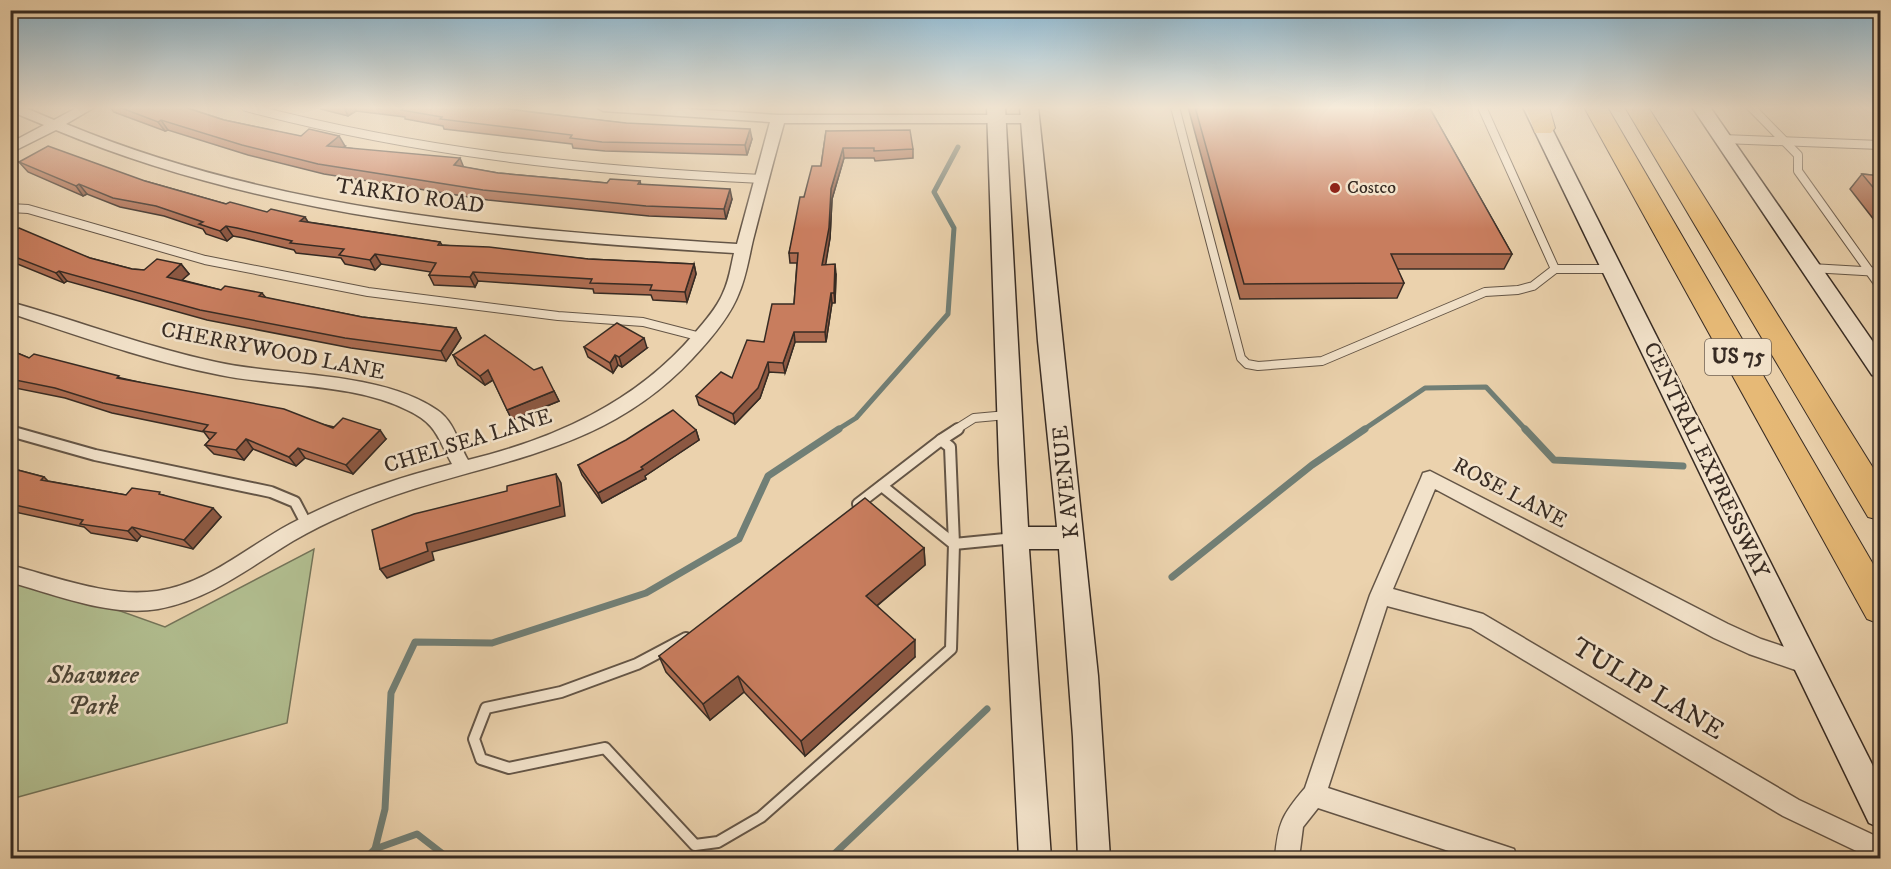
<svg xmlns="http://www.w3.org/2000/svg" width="1891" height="869" viewBox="0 0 1891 869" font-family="'IM FELL DW Pica',serif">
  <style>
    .green { fill: #b1bd8f; stroke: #747459; stroke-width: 1.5 }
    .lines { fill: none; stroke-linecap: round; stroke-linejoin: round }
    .stream-far1 { stroke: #717f76; stroke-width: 5 }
    .stream { stroke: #717f76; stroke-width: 7 }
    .service-far1-casing { stroke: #645546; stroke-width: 10 }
    .service-casing { stroke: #645546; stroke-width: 14 }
    .minor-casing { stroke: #645546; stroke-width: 3 }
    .secondary-casing { stroke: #372b23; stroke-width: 3 }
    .motorway-casing { stroke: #372b23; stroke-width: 2 }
    .service-far1 { stroke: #f2e2ca; stroke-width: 8 }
    .service { stroke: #f2e2ca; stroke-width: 10 }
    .minor { fill: #f2e2ca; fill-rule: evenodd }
    .secondary { fill: #f2e2ca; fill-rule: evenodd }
    .motorway { fill: #e6b976; fill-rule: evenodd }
    .wall { fill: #ac6c51; stroke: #372b23; stroke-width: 1.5 }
    .shaded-wall { fill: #8c5842; stroke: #372b23; stroke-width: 1.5 }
    .building { fill: #c87d5e; stroke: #372b23; stroke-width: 1.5 }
    .poi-dot { fill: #8f2418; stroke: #f2e2ca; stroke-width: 2 }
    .labels { text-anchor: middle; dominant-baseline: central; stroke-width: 5; stroke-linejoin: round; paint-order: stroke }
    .far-poi-label { font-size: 18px; fill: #372b23; stroke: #f2e2ca; text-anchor: start }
    .shield { fill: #f2e2ca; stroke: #6f6255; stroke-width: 1.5 }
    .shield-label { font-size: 21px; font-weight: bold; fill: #372b23 }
    .street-label { font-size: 22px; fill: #372b23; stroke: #f2e2ca }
    .near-park-label { font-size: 27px; font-style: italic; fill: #4f4839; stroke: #f2e2ca }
    .near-street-label { font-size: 27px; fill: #372b23; stroke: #f2e2ca }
  </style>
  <rect width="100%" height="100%" fill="#ebd2ad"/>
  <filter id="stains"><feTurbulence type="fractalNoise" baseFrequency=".00333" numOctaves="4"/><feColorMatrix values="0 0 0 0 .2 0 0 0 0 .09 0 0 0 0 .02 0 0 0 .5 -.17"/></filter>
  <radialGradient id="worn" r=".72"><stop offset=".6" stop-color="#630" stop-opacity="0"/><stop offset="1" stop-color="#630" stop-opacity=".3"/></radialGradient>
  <polygon class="green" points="314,549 287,723 11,799 11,572 165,627"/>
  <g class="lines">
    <g class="stream-far1">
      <polyline points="837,430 856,418 948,314 954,228 934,192 958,147"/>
      <polyline points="1363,430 1425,388 1486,387 1526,430"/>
    </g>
    <g class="stream">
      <polyline points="1525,429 1554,460 1683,466"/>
      <polyline points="1172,577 1312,465 1365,429"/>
      <polyline points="375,849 385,809 391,693 415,642 492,643 646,593 739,539 768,476 839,429"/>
      <polyline points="366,858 375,849 417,834 448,858"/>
      <polyline points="830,858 987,709"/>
    </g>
    <g class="service-far1-casing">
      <g id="service-far1">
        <path d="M246 107C416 152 587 171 762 179"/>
        <polyline points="1175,107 1241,358 1247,364 1258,366 1322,361 1485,292 1518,290 1533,286 1555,269 1612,269"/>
        <polyline points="1482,107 1555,269"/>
        <polyline points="1751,107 1798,155 1798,171 1880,286"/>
        <polyline points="1723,139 1880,145"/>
        <polyline points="10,208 28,209 205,260 368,292 558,316 643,322 701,337"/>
        <polyline points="1811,268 1880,272"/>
        <polyline points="955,430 974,418 1007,415"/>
      </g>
    </g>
    <g class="service-casing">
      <g id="service">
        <polyline points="10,431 95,455 271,492 295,502 307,525"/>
        <polyline points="941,440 958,429"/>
        <polyline points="858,504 941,440 950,447 954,544 1015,538"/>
        <polyline points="686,638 637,664 561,692 486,708 474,739 481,759 509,768 605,748 695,845 718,842 761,817 951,649 954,544 882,486"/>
      </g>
    </g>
    <g class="minor-casing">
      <g id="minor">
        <path d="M10 107H23L54 120 78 107H95L66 124C278 212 510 230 737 244L770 122 603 111 596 107H659L778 115H1030L1037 119 1030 123H784C773 162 763 201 753 240 749 257 746 277 739 293 730 317 709 341 692 359 593 465 469 459 347 514 328 522 310 531 293 541 250 567 209 600 158 609 110 617 56 595 10 582V565C56 577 109 598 157 591 207 584 247 547 290 524 341 497 396 478 452 464 437 437 437 424 407 410 353 383 278 387 220 375 148 361 79 336 10 313V302C79 321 146 347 216 362 283 377 380 371 437 410 455 422 458 443 468 460 554 439 635 403 694 334 704 322 717 308 723 293 729 281 731 266 734 253 505 239 270 219 56 130L10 153V143L44 125 10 111Z"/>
        <path d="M1430 471 1728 624 1761 639 1815 657 1818 664 1815 671 1807 674 1749 654 1714 638 1435 489 1393 589 1483 614 1799 800 1880 838V858H1871L1783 816 1471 628 1387 606 1328 788 1505 846 1514 849 1517 858H1470L1318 808 1303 827 1299 858H1275C1278 823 1282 815 1305 788L1370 595 1421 478 1423 473Z"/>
      </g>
    </g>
    <g class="secondary-casing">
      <g id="secondary">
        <polygon points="987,107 1005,107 1028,527 1057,527 1038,341 1020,107 1038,107 1098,676 1110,858 1078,858 1073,737 1059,549 1029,549 1051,858 1019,858 999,464"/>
        <polygon points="1523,107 1541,107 1880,780 1880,828 1869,823"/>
        <polygon points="1692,107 1710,107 1880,352 1880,377 1872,375"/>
      </g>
    </g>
    <g class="motorway-casing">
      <g id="motorway">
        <polygon points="1526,107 1549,107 1555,128 1551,133 1535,133"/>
        <polygon points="1584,107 1607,107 1880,576 1880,624 1867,619"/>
        <polygon points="1625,107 1648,107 1880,479 1880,520 1868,517"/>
      </g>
    </g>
    <use href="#service-far1" class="service-far1"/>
    <use href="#service" class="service"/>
    <use href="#minor" class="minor"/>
    <use href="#secondary" class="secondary"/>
    <use href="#motorway" class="motorway"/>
  </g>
  <g class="wall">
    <polygon points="110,107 184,107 224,120 345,146 343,147 498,173 607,183 640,181 641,185 732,199 726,219 649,216 488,200 324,174 248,155 168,130 165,131 114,112"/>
    <polygon points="320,107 492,107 752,139 747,155 605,151 573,148 572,144 444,129 443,126 405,119 405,117 356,111 348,116 321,109"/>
    <polygon points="1188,107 1429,107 1512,254 1504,269 1397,269 1404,283 1397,298 1240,299"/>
    <polygon points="826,131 913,149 913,158 875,161 874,158 844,158 832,199 830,238 825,265 836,274 835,303 832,303 826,342 795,342 785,373 769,372 760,398 735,424 699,405 696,396 732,378 764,342 794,304 797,263 790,263 789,253 804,197 821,166"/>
    <polygon points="19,162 145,181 226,204 308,222 440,242 442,245 588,259 694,264 696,274 687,302 653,300 651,295 594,293 593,289 478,281 475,287 434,285 429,275 431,272 381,264 375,270 345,264 341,258 296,253 294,250 244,238 233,236 227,241 206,234 203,229 164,216 120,207 87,194 83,196 28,172"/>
    <polygon points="1862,174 1881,176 1881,225 1878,225 1850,189"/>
    <polygon points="10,233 90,258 132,269 144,270 181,264 189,274 182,280 221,290 262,293 266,298 362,317 456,328 461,338 446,361 351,348 207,320 67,281 64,283 10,261"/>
    <polygon points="584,347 647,348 622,367 618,365 613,373 588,357"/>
    <polygon points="10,350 29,358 121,378 386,439 353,474 305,458 296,466 253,449 244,460 214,454 205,445 210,440 204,432 112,413 65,398 10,387"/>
    <polygon points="453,355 554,391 559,401 512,420 493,380 485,385 458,365"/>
    <polygon points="696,430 699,440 645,476 646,479 602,503 582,475 578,465"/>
    <polygon points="10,468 44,477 48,481 126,495 163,495 221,517 193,549 141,536 137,541 91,533 84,527 10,511"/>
    <polygon points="924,548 925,565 877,606 915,657 805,756 744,692 710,720 666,672 659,656"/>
  </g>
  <g class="shaded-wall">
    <polygon points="344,107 355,107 356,111 348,116"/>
    <polygon points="161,120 168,130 165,131 158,122"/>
    <polygon points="750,129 752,139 747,155 745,145"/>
    <polygon points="339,136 345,146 333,156 327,146"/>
    <polygon points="843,148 844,158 832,199 830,238 824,275 822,265 831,189"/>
    <polygon points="460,158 464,168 454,165"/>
    <polygon points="79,184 87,194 83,196 76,186"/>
    <polygon points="730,189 732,199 726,219 724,209"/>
    <polygon points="305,217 311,227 300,221"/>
    <polygon points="226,226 233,236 227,241 220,231"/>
    <polygon points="375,254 381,264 375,270 370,260"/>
    <polygon points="181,264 189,274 174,287 167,277"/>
    <polygon points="694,264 696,274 687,302 685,292"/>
    <polygon points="835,264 836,274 835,303 834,293"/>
    <polygon points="59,271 67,281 64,283 56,273"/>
    <polygon points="473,272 478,281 475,287 470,277"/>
    <polygon points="831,293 832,303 826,342 825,332"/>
    <polygon points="456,328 461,338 446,361 441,351"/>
    <polygon points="794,332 795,342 785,373 783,363"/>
    <polygon points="644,338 647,348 622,367 619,357"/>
    <polygon points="615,355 618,365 613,373 610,363"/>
    <polygon points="768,362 769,372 760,398 735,424 733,414"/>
    <polygon points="488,370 493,380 485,385 480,376"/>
    <polygon points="554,391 559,401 512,420 507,410"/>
    <polygon points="380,430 386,439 353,474 346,465"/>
    <polygon points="696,430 699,440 645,476 646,479 602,503 598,493 641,467"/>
    <polygon points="246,439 253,449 244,460 236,450"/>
    <polygon points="298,448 305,458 296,466 289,457"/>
    <polygon points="556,474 561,483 565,516 432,552 434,560 387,578 380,569 426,543"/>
    <polygon points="213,508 221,517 193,549 184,540"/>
    <polygon points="132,527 141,536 137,541 128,531"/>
    <polygon points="924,548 925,565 868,613 866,596"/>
    <polygon points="915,640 915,657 805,756 801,741"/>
    <polygon points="738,676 744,692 710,720 703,704"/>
  </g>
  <g class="building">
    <polygon points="119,107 184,107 224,120 301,136 309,129 339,136 327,146 460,158 454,165 498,173 607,183 610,179 640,181 638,184 730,189 724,209 646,206 483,190 318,164 242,145 161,120 158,122"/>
    <polygon points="395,107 492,107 539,113 626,123 750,129 745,145 602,142 570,138 572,135 440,119 442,117 401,110 403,108"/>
    <polygon points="1195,107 1429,107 1512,254 1391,254 1404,283 1244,284"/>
    <polygon points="910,130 913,149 874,151 874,148 843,148 831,189 829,228 822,265 835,264 834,293 831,293 825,332 794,332 783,363 768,362 758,388 733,414 696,396 721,372 732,378 747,340 764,342 772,304 794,304 798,253 789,253 800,197 804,197 812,166 821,166 826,131"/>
    <polygon points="48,146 145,181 226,204 230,202 267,212 271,209 305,217 300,221 440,242 438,245 489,247 588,259 694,264 685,292 650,290 652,285 590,283 592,279 473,272 470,277 429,275 436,263 375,254 370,260 339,255 344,249 290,243 292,241 237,228 226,226 220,231 199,224 203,222 156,206 113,198 79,184 76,186 19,162"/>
    <polygon points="1862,174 1881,176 1881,197"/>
    <polygon points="19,228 90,258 132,269 144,270 157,259 181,264 167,277 221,290 225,286 262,293 259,296 362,317 456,328 441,351 345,338 200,310 59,271 56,273 10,255 10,233"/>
    <polygon points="617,323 644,338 619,357 615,355 610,363 584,347"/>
    <polygon points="485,335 534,370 542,367 554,391 507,410 488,370 480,376 453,355"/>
    <polygon points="10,350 29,358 34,354 119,376 117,378 284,409 333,428 343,418 380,430 346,465 298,448 289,457 246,439 236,450 205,445 216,433 203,431 208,425 103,403 55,388 10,379"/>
    <polygon points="673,410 696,430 641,467 643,469 598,493 578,465 626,440"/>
    <polygon points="10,468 44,477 41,480 126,495 132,488 160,492 159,494 213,508 184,540 132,527 128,531 80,524 83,520 10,504"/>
    <polygon points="556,474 560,506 426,543 428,551 380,569 372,530 414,514 507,491 507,486"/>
    <polygon points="865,498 924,548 866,596 915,640 801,741 738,676 703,704 659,656"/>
  </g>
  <linearGradient id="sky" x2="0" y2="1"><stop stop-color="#88b5d0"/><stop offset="0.47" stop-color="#f6ebda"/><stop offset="1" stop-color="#f6ebda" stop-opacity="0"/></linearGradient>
  <rect width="1891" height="229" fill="url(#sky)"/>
  <circle class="poi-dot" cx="1335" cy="188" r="6"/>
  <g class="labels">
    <g class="far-poi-label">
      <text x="1347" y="188">Costco</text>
    </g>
    <rect class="shield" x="1705" y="339" width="66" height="36" rx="4.5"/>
    <g class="shield-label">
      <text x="1738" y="357">US 75</text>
    </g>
    <g class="street-label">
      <text transform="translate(410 196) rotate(8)">TARKIO ROAD</text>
      <text transform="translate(273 351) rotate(11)">CHERRYWOOD LANE</text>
      <text transform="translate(468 441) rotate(-17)">CHELSEA LANE</text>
      <text transform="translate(1706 460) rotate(64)">CENTRAL EXPRESSWAY</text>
      <text transform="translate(1066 482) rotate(-96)">K AVENUE</text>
      <text transform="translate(1510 493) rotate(28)">ROSE LANE</text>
    </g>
    <g class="near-park-label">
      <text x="93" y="675">Shawnee<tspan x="93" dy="31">Park</tspan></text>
    </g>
    <g class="near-street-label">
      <text transform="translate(1648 689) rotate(31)">TULIP LANE</text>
    </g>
  </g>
  <rect width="1891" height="869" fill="none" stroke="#ebd2ad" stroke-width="36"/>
  <rect x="12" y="12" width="1867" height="845" fill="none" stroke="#372b23" stroke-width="3"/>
  <rect x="18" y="18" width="1855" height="833" fill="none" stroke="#372b23" stroke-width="1.5"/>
  <rect width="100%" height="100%" filter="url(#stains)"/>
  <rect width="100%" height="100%" fill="url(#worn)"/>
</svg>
